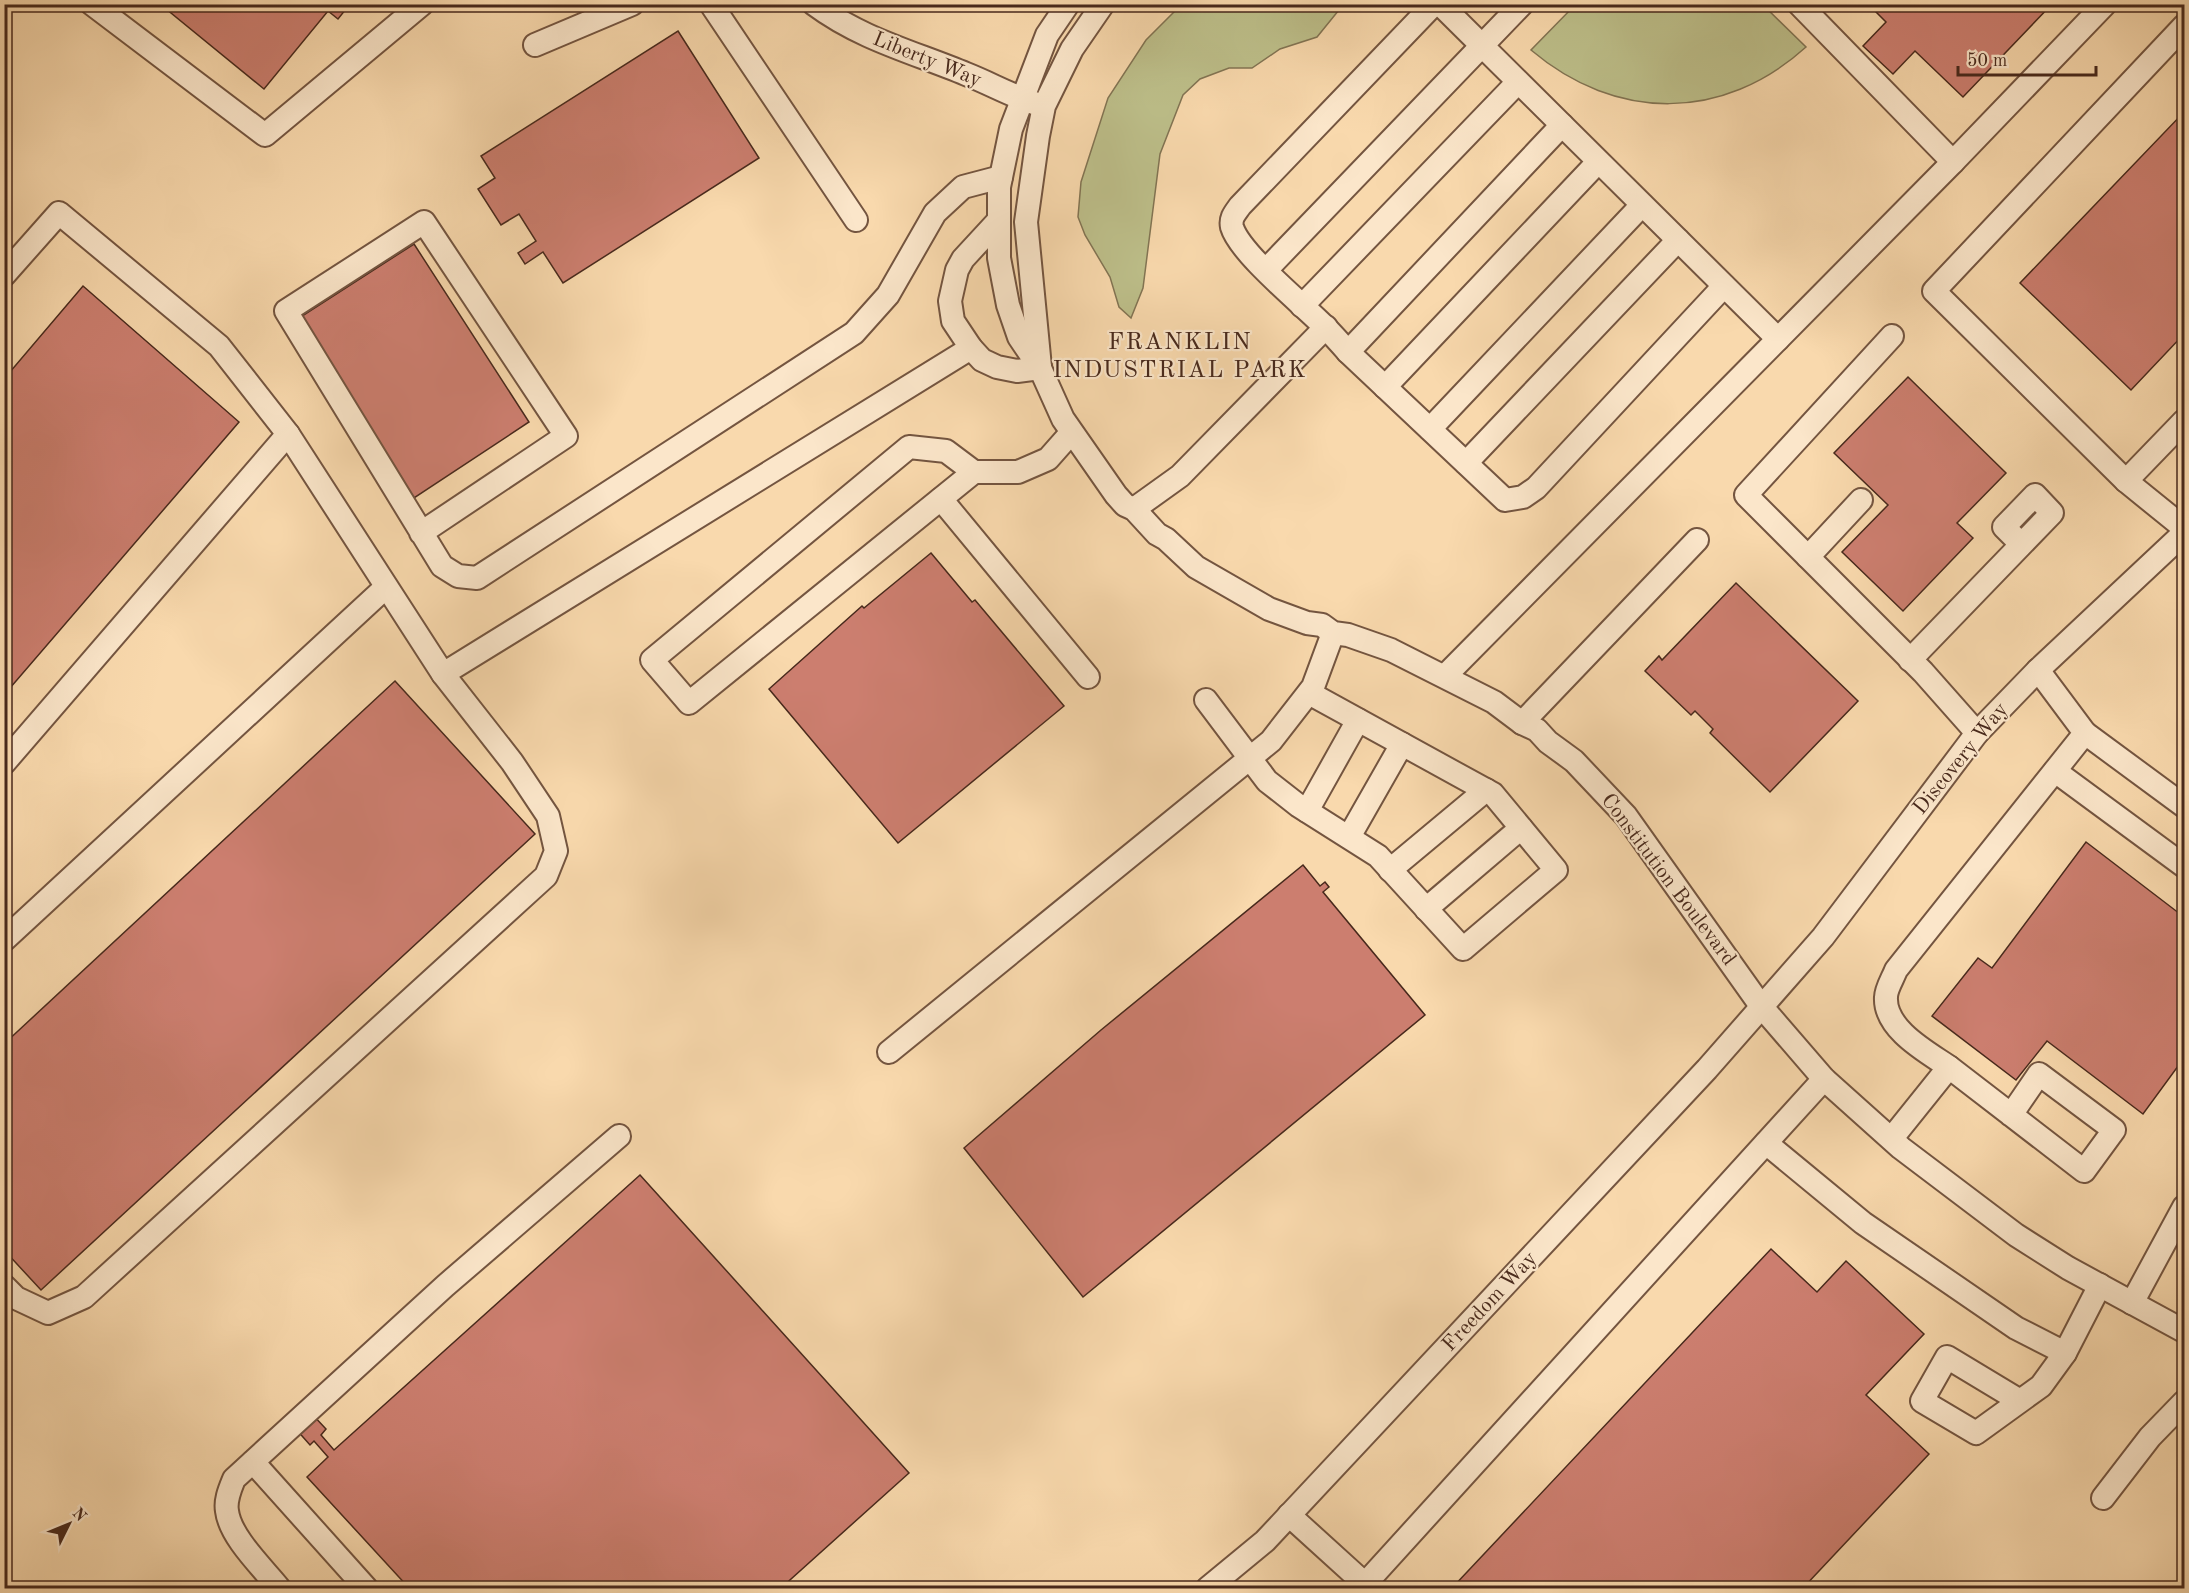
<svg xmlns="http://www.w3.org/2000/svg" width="2189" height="1593" viewBox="0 0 2189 1593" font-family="'Old Standard TT',serif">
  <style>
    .green { fill: #bdbf8a; stroke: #827453; stroke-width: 1.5 }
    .building { fill: #cc7e6f; stroke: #48291c; stroke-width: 1.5 }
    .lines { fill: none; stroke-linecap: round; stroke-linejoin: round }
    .minor-casing { stroke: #745540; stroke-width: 26 }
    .minor { stroke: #fbe6ca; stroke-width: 22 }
    .labels { text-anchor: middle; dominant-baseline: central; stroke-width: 4.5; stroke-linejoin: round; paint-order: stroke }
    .street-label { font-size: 21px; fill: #48291c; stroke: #fbe6ca }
    .quarter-label { font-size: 24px; letter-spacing: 1.5px; fill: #48291c; stroke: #fbe6ca }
  </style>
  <rect width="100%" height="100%" fill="#f9d9ad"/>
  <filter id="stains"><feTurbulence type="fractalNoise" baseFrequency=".00333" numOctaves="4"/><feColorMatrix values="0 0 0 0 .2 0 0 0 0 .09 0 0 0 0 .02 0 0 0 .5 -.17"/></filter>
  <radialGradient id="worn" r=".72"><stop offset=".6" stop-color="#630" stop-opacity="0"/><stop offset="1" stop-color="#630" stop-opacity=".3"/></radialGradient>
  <g class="green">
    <polygon points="1182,4 1343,5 1317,37 1280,49 1252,68 1229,68 1200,79 1183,95 1160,154 1143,288 1131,318 1119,307 1110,277 1085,235 1078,217 1081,182 1108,98 1146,40"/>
    <path d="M1575 5H1763L1806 47C1723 122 1616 122 1531 50Z"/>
  </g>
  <g class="building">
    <polygon points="160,4 350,4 338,19 328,11 264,89"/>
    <polygon points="1868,4 2052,4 1963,97 1915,51 1893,74 1863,46 1886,22"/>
    <polygon points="678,31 759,158 563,283 543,252 525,264 518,253 536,241 519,214 501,225 478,189 495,178 481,156"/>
    <polygon points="2184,112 2184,334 2131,390 2020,283"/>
    <polygon points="414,244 529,422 414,498 302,316"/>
    <polygon points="83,286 239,422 4,695 4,379"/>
    <polygon points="1908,377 2006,473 1957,523 1973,538 1903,611 1842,552 1888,505 1834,453"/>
    <polygon points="931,553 972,602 975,600 1064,706 898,843 769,689 862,606 864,608"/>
    <polygon points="1736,583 1858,701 1770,792 1710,733 1713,729 1695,711 1691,715 1645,671 1659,656 1662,660"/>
    <polygon points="395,681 535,834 41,1290 4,1250 4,1044"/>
    <polygon points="2086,842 2184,917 2184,1058 2143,1114 2047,1041 2016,1080 1932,1016 1978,958 1992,968"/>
    <polygon points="1303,865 1320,886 1325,882 1329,887 1323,892 1425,1015 1083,1297 964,1148 1101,1030"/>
    <polygon points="640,1175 909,1473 781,1588 409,1588 307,1477 328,1457 314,1441 310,1445 295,1428 311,1413 326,1429 321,1435 334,1450"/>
    <polygon points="1771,1249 1817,1292 1846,1261 1924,1334 1866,1395 1929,1454 1803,1588 1452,1588"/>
  </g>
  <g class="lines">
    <g class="minor-casing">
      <g id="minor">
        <polyline points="92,4 265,135 422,4"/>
        <polyline points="711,4 856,220"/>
        <path d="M814 4C861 39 913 52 966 74 989 83 1010 95 1034 103"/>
        <polyline points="1068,4 1047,35 1011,129 999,187 999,258 1008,305 1019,337 1040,368 1063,419 1116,495 1125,505 1134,509 1157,534 1166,539 1196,567 1269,609 1307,623 1322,625 1333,633 1348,635 1391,650 1494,702 1522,723 1537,730 1548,742 1574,761 1626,816 1761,1006 1824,1079 1901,1148 2016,1235 2068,1268 2184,1331"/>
        <path d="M1434 4 1240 206C1235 213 1230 218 1232 227 1240 254 1305 306 1326 328 1334 336 1341 344 1348 352L1505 500 1523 497 1536 488 1724 286"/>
        <polyline points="1440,4 1778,339"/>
        <polyline points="2184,26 1934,291 2126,481 2184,528"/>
        <polyline points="535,45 632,4"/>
        <polyline points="1953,162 2105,4"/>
        <polyline points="999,220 963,259 957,270 950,301 953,321 971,348 982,360 997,367 1017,371 1040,368"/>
        <polyline points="1266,270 1522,4"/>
        <polyline points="4,275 59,213 219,346 288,434 443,674 971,348"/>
        <polyline points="1302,306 1518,82"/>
        <polyline points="1892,336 1746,495 1923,672 1977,733"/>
        <polyline points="1348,352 1562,125"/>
        <polyline points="1040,367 1026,222 1038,136 1044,106 1072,49 1103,4"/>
        <polyline points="1385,387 1598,162"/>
        <polyline points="1430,429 1642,205"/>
        <polyline points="1466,463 1678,240"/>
        <polyline points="974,472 689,703 652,660 909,447 946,451 974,472 1018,472 1048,459 1071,433"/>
        <polyline points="2126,481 2184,421"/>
        <polyline points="941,499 1088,677"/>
        <polyline points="1134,509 1180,476 1326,327"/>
        <polyline points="421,533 566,436 424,222 286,311 442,566 458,576 477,578 854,333 888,295 935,213 963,187 1001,177"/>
        <polyline points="1808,557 1861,500"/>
        <polyline points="1910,660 2052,513 2035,495 2004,527 2021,544"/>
        <polyline points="1445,676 1953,162 1799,4"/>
        <polyline points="1206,700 1267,781 1299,806 1378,856 1463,949 1556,870 1493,794 1309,693"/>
        <polyline points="1522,723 1697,540"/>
        <polyline points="2085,733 2184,806"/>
        <polyline points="4,763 288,434"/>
        <polyline points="2055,771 2184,866"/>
        <polyline points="1307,811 1358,720"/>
        <polyline points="1349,837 1402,744"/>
        <polyline points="1390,870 1486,790"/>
        <polyline points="1426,909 1521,828"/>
        <polyline points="4,940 386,587"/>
        <polyline points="889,1052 1271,741 1313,687 1333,633"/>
        <path d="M1949 1067C1927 1052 1884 1029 1886 997 1886 989 1893 978 1896 970L2085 733 2038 670"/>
        <polyline points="1892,1138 1949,1067 2084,1171 2114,1130 2039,1074 2011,1115"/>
        <polyline points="1766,1143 1863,1223 2016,1328 2065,1353"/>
        <polyline points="4,1286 16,1298 48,1313 84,1297 546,876 556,851 548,816 512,762 443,674"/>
        <polyline points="2132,1303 2184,1207"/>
        <polyline points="2020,1401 1947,1357 1922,1401 1976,1433 2041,1386 2065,1353 2100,1285"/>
        <polyline points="253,1462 366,1588"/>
        <polyline points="2103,1498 2150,1437 2184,1402"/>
        <polyline points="1289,1515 1365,1584 1824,1079"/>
        <path d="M279 1588C263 1568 230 1537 227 1511 225 1500 230 1489 234 1479L445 1286 619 1136"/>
        <polyline points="1208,1588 1265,1541 1707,1069 1823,937 1977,733 2038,670 2184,533"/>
      </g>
    </g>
    <use href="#minor" class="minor"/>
  </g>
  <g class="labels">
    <g class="street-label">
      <text transform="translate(927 60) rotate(22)">Liberty Way</text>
      <text transform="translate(1961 759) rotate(-51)">Discovery Way</text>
      <text transform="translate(1668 880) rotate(53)">Constitution Boulevard</text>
      <text transform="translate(1490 1302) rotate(-47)">Freedom Way</text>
    </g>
    <g class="quarter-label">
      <text x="1180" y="343">FRANKLIN<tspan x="1180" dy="28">INDUSTRIAL PARK</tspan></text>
    </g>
  </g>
  <rect width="2189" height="1593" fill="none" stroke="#f9d9ad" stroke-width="24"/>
  <rect x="6" y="6" width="2177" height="1581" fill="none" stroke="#48291c" stroke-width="3"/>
  <rect x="12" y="12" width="2165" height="1569" fill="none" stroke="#48291c" stroke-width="1.5"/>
  <g transform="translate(69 1524) rotate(47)" stroke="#fbe6ca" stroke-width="4.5" paint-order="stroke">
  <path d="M0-4.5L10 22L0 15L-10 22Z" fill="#48291c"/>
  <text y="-9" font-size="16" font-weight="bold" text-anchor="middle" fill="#48291c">N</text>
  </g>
  <path d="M1958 66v9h138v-9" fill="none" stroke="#48291c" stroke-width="3"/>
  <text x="1967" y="66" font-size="18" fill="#48291c" stroke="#fbe6ca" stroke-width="4.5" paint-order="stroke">50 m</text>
  <rect width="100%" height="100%" filter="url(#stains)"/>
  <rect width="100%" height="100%" fill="url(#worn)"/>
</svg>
